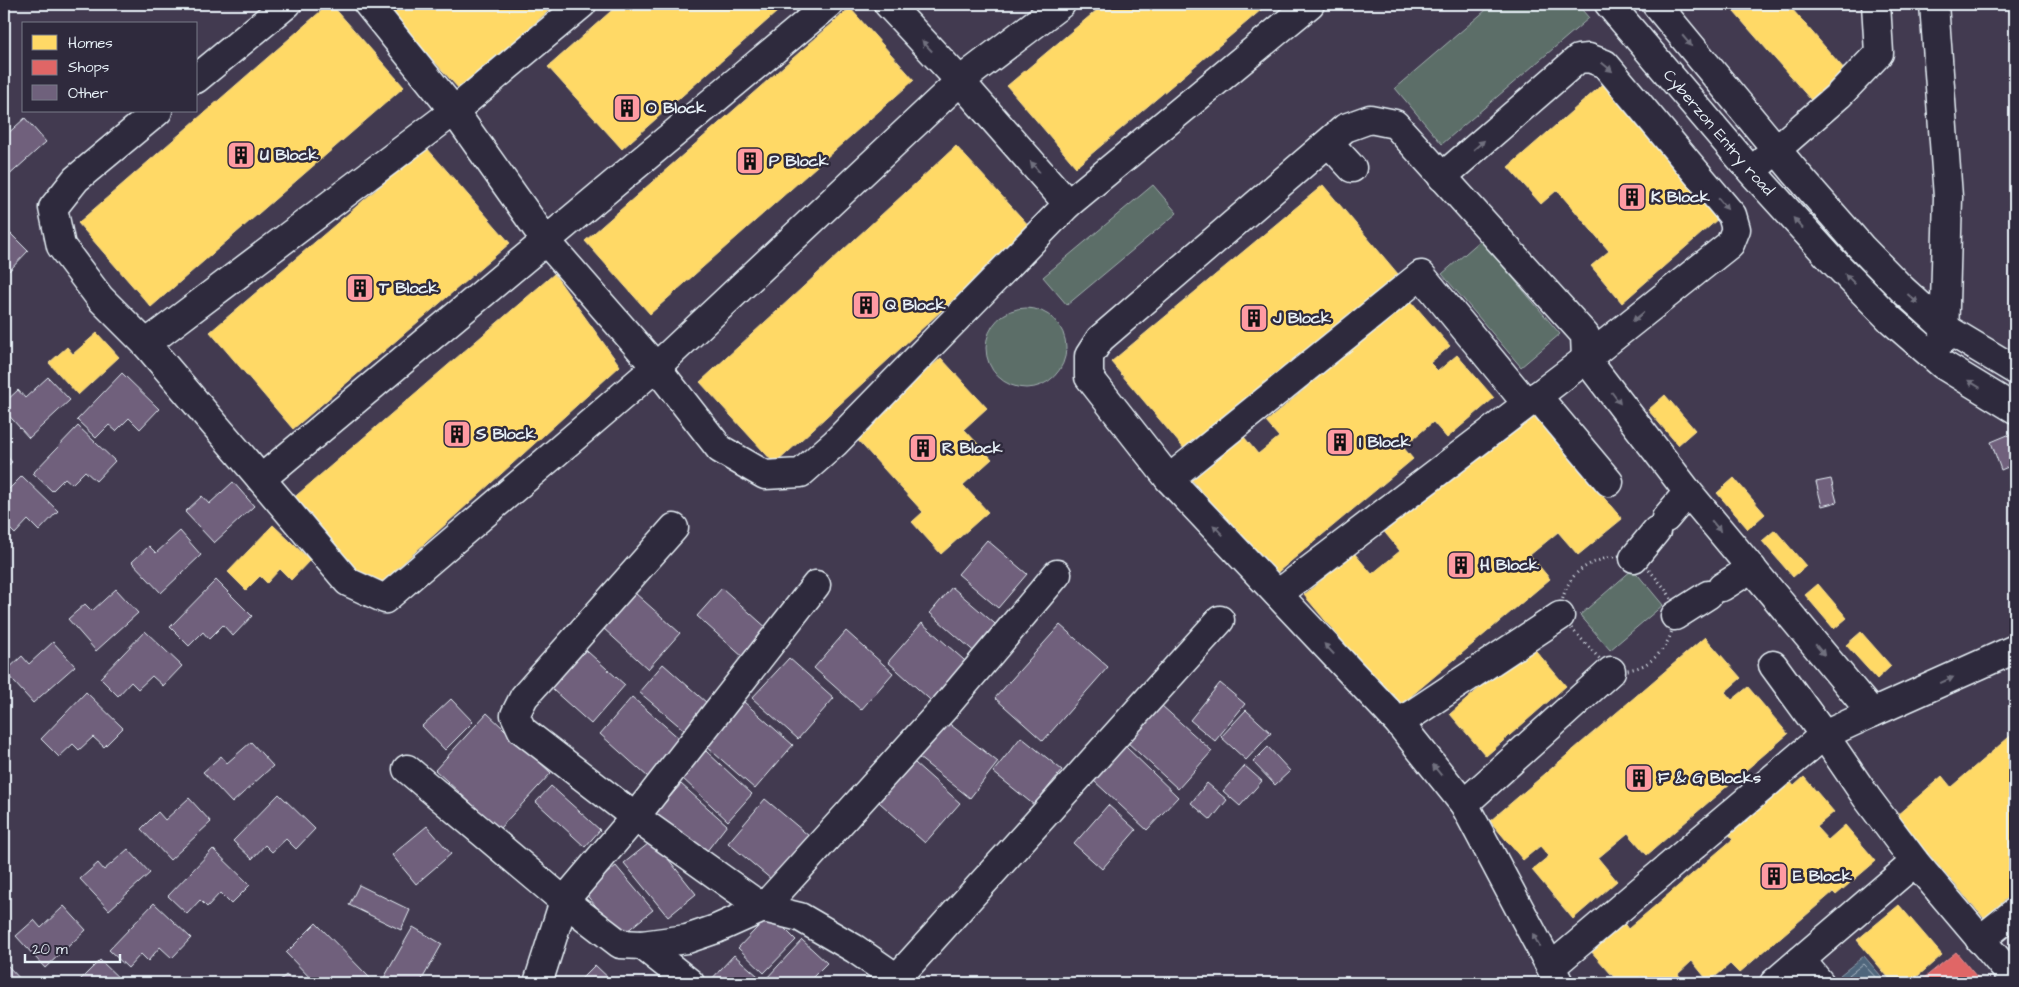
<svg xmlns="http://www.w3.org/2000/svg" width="2019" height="987" viewBox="0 0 2019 987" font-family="'Architects Daughter',sans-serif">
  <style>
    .green { fill: #5b6e67; stroke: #a2b0b0 }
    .water { fill: #50667b; stroke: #8d9ead }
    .homes { fill: #ffd966; stroke: #f8e092 }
    .shops { fill: #e06666; stroke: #e29092 }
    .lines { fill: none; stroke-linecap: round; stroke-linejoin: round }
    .shore { stroke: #abb9c6; stroke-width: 1 }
    .building { fill: #6f617c; stroke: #e8f1f8 }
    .minor-casing { stroke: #e8f1f8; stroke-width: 31 }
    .path { stroke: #e8f1f8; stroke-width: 3; stroke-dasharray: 1 4; stroke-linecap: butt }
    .minor { stroke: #2f2a3d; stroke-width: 28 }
    .oneway { fill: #70707e }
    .labels { text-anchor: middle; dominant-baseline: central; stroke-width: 5; stroke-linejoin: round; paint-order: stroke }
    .poi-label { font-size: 16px; font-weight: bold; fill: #e8f1f8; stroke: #2f2a3d; text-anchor: start }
    .street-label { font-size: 16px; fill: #e8f1f8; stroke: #2f2a3d }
  </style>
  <rect width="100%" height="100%" fill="#423a50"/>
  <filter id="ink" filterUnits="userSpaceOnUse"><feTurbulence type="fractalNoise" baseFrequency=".02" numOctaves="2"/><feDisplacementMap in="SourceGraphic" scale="10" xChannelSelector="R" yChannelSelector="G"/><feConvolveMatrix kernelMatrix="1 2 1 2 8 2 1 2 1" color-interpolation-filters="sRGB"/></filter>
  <g filter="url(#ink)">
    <g class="green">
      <polygon points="1493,4 1577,4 1589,18 1442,144 1395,88"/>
      <polygon points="1153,185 1177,213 1067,305 1043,277"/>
      <polygon points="1481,240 1560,334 1521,367 1442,274"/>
      <circle cx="1026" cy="348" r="40"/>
      <polygon points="1633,569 1663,605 1610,650 1580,615"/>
    </g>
    <polygon class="water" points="1864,956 1887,983 1847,983 1840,975"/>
    <g class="homes">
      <polygon points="329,4 331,4 404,87 151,307 78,223"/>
      <polygon points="383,4 556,4 460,90"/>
      <polygon points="619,4 786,4 622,149 548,67"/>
      <polygon points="1104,4 1268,4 1076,167 1007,86"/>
      <polygon points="1727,4 1799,4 1792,9 1845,70 1811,100"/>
      <polygon points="850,8 914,80 650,314 585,241"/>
      <polygon points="1603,84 1719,218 1622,303 1591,266 1609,251 1557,190 1541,204 1508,167"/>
      <polygon points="956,146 1031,228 775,464 700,382"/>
      <polygon points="426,147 510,243 293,429 210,332"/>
      <polygon points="1323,185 1398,274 1186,451 1111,362"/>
      <polygon points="554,274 620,366 372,591 290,501"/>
      <polygon points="1410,300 1450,346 1430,363 1438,371 1457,355 1494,398 1447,438 1433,422 1403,447 1413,459 1273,576 1192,480 1244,437 1258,454 1279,437 1266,422"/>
      <polygon points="97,333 119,357 78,395 49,363 67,347 73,354"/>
      <polygon points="941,358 987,408 964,429 992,459 963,485 988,512 941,554 912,522 923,512 854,436"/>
      <polygon points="1665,395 1695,430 1678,445 1648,410"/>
      <polygon points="1527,407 1622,519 1578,555 1558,532 1530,555 1550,579 1398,707 1304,595 1354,553 1372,574 1400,551 1382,529"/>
      <polygon points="1734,478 1765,514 1748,529 1717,493"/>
      <polygon points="273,525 310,560 291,580 280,569 267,583 260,576 246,590 228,572"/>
      <polygon points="1775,530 1806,566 1793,577 1762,541"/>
      <polygon points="1818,584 1847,618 1834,629 1805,595"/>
      <polygon points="1861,632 1891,666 1877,679 1846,645"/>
      <polygon points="1705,637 1741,678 1725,692 1732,700 1748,687 1788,734 1647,855 1628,833 1598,858 1617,881 1573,919 1532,870 1549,856 1540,846 1523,860 1490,821"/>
      <polygon points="1530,644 1566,686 1486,756 1450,714"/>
      <polygon points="2015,732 2015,891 1984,918 1896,816 1942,776 1951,787"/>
      <polygon points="1804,777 1834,812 1816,827 1828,840 1845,825 1876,861 1836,895 1833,892 1739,973 1730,964 1709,982 1692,961 1678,974 1685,983 1647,983 1641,976 1632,983 1619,983 1590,950 1623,922 1628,929 1733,839 1728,833 1789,780 1794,786"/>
      <polygon points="1899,905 1942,955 1910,983 1893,983 1857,940"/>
    </g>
    <polygon class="shops" points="1956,952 1982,983 1918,983"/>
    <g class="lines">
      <polyline class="shore" points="1850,983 1849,975 1863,964 1881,983"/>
    </g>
    <g class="building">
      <polygon points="25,118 46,142 5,179 4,177 4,137"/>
      <polygon points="4,227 28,251 9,271 4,265"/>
      <polygon points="122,373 159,409 140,429 129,418 116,431 109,425 96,438 77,420"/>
      <polygon points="48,377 70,400 29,438 4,410 4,403 18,390 25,398"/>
      <polygon points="78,426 115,461 96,481 85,471 72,484 65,478 52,491 33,473"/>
      <polygon points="2015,432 2015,464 2001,470 1991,442"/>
      <polygon points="4,453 12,462 4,469"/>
      <polygon points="22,476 58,511 39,531 28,520 15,534 8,527 4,532 4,494"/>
      <polygon points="1831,479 1837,502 1822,506 1816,482"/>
      <polygon points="233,482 254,506 214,543 185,512 202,496 209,504"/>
      <polygon points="180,531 201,555 161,593 132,562 149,546 156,553"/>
      <polygon points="987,540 1027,574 998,608 958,574"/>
      <polygon points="216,580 252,616 233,636 223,625 209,639 203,632 189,646 170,627"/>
      <polygon points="952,587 1001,629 978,655 930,613"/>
      <polygon points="722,588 769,630 744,658 697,616"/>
      <polygon points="116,589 138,613 96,651 68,619 85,604 92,611"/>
      <polygon points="635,593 680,633 648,669 603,628"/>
      <polygon points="922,623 972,667 937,706 888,662"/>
      <polygon points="1060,625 1108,667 1043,741 995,698"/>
      <polygon points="145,631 182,666 163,686 152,676 138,689 131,682 118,696 100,678"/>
      <polygon points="846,631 893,673 861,710 814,668"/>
      <polygon points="53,642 75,666 33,703 5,672 22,656 29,664"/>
      <polygon points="579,644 625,685 591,724 544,682"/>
      <polygon points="789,658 834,698 798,739 752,698"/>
      <polygon points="663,664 707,703 684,730 639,692"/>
      <polygon points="1220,683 1245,704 1215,741 1190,720"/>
      <polygon points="86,692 123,728 104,747 93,737 79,750 73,744 59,757 41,739"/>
      <polygon points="632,697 681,740 648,777 600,734"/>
      <polygon points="451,699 473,722 445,750 422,726"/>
      <polygon points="744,702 793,745 755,789 706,746"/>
      <polygon points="1161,705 1212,751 1178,789 1127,742"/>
      <polygon points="1246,710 1271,733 1246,760 1221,737"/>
      <polygon points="487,713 551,773 499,829 435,770"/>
      <polygon points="942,718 998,762 970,798 914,754"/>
      <polygon points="1021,737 1062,770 1034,805 993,772"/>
      <polygon points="251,742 273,766 232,803 203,772 221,756 227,763"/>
      <polygon points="1125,746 1178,797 1147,830 1093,780"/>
      <polygon points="1268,747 1290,771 1275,785 1253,762"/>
      <polygon points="706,751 752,794 728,821 681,777"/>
      <polygon points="906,755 960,803 925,843 871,795"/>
      <polygon points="1245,766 1262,781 1240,806 1223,791"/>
      <polygon points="1207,783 1227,800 1211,820 1191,803"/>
      <polygon points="681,784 727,825 703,856 655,814"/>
      <polygon points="551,786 600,830 585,847 536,802"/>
      <polygon points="279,794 315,829 296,849 286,839 272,852 265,845 252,859 233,841"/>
      <polygon points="189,798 211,822 170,860 141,829 158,812 165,820"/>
      <polygon points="765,799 809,836 772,880 728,843"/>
      <polygon points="1108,805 1136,830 1102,869 1074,844"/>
      <polygon points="427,826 451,854 416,884 392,855"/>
      <polygon points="653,840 696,894 668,917 624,863"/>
      <polygon points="128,849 150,873 109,910 80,879 98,863 104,870"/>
      <polygon points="213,849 250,885 231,904 220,893 207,907 200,900 187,914 168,896"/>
      <polygon points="616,866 653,910 621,936 584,892"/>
      <polygon points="359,885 410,910 401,930 349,905"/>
      <polygon points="154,903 191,938 172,958 160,947 148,961 141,954 128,968 109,950"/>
      <polygon points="64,906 86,930 45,968 16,936 34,920 41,928"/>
      <polygon points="770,914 796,940 764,973 738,948"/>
      <polygon points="316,923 370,978 365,983 315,983 286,953"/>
      <polygon points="413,927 442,944 420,983 381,983"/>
      <polygon points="802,940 827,963 807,983 771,983 766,979"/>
      <polygon points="734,955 766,983 708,983"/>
      <polygon points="100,960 124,983 77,983"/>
      <polygon points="7,965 24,983 4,983 4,967"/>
      <polygon points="595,965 614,983 577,983"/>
      <polygon points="286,975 295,983 277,983"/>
    </g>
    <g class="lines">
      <g class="minor-casing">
        <g id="minor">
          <polyline points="368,4 454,111 546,241 656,367 720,449 765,475 801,473 835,443 1068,204 1310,4"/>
          <polyline points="888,4 960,81 1068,204"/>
          <path id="s1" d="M1609 4 1751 171 1831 259 1890 319 1943 365 2015 409"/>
          <polyline points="1656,4 1796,173 1861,247 1902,289 1945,328 2015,370"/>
          <polyline points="1934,4 1948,197 1944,339"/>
          <polyline points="196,79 287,4"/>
          <polyline points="158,111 76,179 53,208 61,246 100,298 146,344 261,479 829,4"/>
          <polyline points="1329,143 1352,168"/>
          <polyline points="1762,162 1839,95 1879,53 1876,4"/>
          <polyline points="146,344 454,111 582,4"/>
          <polyline points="1537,396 1609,482"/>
          <polyline points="261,479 348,582 385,599 656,367 960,81 1061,4"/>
          <polyline points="1169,479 1421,275 1527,404"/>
          <polyline points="1666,518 1688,492"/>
          <polyline points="674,528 524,697 515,715 522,730 635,817 763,908 800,917 855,949 904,983"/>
          <polyline points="1634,558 1656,531"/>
          <polyline points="1722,587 1752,568"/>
          <polyline points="1278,594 1586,359 1730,244 1736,229 1732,215 1605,64 1589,58 1578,59 1442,177"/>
          <polyline points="1675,616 1708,595"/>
          <polyline points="1773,665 1824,735 1867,798 1915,862 2015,980"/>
          <polyline points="1399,723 1560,616"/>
          <polyline points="407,769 564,901 620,944 642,945 687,939 716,929 763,908 945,707 1057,574"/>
          <polyline points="1464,804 1611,671"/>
          <polyline points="1980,940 2015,912"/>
          <polyline points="642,945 690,983"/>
          <polyline points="1801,960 1820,983"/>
          <polyline points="1551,967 1824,735 1872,713"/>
          <polyline points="897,978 1220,620"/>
          <polyline points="538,983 564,901 635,817 816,585"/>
          <polyline points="1559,983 1464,804 1399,723 1169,479 1089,377 1089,356 1100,339 1345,128 1370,119 1395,124 1585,335 1586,359 1688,492 1872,713 2015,649"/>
          <polyline points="1774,983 1915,862"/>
        </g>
      </g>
      <path class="path" d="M1618 556C1637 558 1643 563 1656 578 1660 583 1665 588 1668 593 1683 618 1669 652 1644 665 1634 670 1622 671 1611 671L1560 616C1563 577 1581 562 1618 556Z"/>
      <use href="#minor" class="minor"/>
    </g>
    <defs><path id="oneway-solid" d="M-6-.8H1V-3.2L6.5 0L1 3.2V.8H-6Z" transform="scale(1.25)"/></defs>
    <g class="oneway">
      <use href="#oneway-solid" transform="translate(1687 41) rotate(50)"/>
      <use href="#oneway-solid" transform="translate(927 46) rotate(-133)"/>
      <use href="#oneway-solid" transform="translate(1607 67) rotate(40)"/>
      <use href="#oneway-solid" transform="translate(1479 145) rotate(-41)"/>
      <use href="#oneway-solid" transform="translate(1035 167) rotate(-131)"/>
      <use href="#oneway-solid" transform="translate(1723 204) rotate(50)"/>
      <use href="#oneway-solid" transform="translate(1798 223) rotate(-132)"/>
      <use href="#oneway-solid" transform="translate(1850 279) rotate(-135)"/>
      <use href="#oneway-solid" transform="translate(1913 299) rotate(42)"/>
      <use href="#oneway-solid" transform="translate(1638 317) rotate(141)"/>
      <use href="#oneway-solid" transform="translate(1974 384) rotate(-149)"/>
      <use href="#oneway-solid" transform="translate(1616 398) rotate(53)"/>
      <use href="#oneway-solid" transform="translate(1716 526) rotate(50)"/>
      <use href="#oneway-solid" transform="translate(1218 530) rotate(-134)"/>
      <use href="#oneway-solid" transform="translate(1329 649) rotate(-133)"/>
      <use href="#oneway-solid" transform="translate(1820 650) rotate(50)"/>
      <use href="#oneway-solid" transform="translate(1947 680) rotate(-24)"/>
      <use href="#oneway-solid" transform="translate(1437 770) rotate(-129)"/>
      <use href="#oneway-solid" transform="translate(1536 940) rotate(-118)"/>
    </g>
  </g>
  <defs>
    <g id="building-square" transform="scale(1.4375)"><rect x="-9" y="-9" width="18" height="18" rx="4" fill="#ff9aa2" stroke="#2f2a3d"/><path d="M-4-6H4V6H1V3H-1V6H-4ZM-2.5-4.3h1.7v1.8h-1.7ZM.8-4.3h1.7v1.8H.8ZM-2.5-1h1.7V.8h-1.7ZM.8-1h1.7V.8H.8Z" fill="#111"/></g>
  </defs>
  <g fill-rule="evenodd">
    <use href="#building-square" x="627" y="108"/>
    <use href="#building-square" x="241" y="155"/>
    <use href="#building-square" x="750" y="161"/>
    <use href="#building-square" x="1632" y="197"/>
    <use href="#building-square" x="360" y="288"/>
    <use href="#building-square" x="866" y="305"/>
    <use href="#building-square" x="1254" y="318"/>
    <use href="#building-square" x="457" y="434"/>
    <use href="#building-square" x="1340" y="442"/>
    <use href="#building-square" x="923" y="448"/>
    <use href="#building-square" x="1461" y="565"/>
    <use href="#building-square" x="1639" y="778"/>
    <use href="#building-square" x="1774" y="876"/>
  </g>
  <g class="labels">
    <g class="poi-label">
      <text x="646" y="108">O Block</text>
      <text x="260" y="155">U Block</text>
      <text x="769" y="161">P Block</text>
      <text x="1651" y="197">K Block</text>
      <text x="379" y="288">T Block</text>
      <text x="885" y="305">Q Block</text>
      <text x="1273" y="318">J Block</text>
      <text x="476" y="434">S Block</text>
      <text x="1359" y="442">I Block</text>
      <text x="942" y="448">R Block</text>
      <text x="1480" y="565">H Block</text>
      <text x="1658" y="778">F &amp; G Blocks</text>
      <text x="1793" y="876">E Block</text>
    </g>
    <g class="street-label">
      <text stroke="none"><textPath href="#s1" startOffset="169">Cyberzon Entry road</textPath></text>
    </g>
  </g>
  <rect width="2019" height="987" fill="none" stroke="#2f2a3d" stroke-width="20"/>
  <rect x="10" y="10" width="1999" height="967" fill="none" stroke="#e8f1f8" stroke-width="2" filter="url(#ink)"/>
  <rect x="22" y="22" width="175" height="90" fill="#2f2a3d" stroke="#797a88"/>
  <rect x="32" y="35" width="25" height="15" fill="#ffd966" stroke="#797a88"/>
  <text x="68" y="48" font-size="15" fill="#e8f1f8">Homes</text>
  <rect x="32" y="60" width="25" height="15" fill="#e06666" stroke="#797a88"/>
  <text x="68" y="72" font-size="15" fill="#e8f1f8">Shops</text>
  <rect x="32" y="85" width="25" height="15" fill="#6f617c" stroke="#797a88"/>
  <text x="68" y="98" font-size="15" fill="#e8f1f8">Other</text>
  <path d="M25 954v8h95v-8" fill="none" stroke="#e8f1f8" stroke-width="2.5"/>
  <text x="32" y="954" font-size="15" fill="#e8f1f8" stroke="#2f2a3d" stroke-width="4" paint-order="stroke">20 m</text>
</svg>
